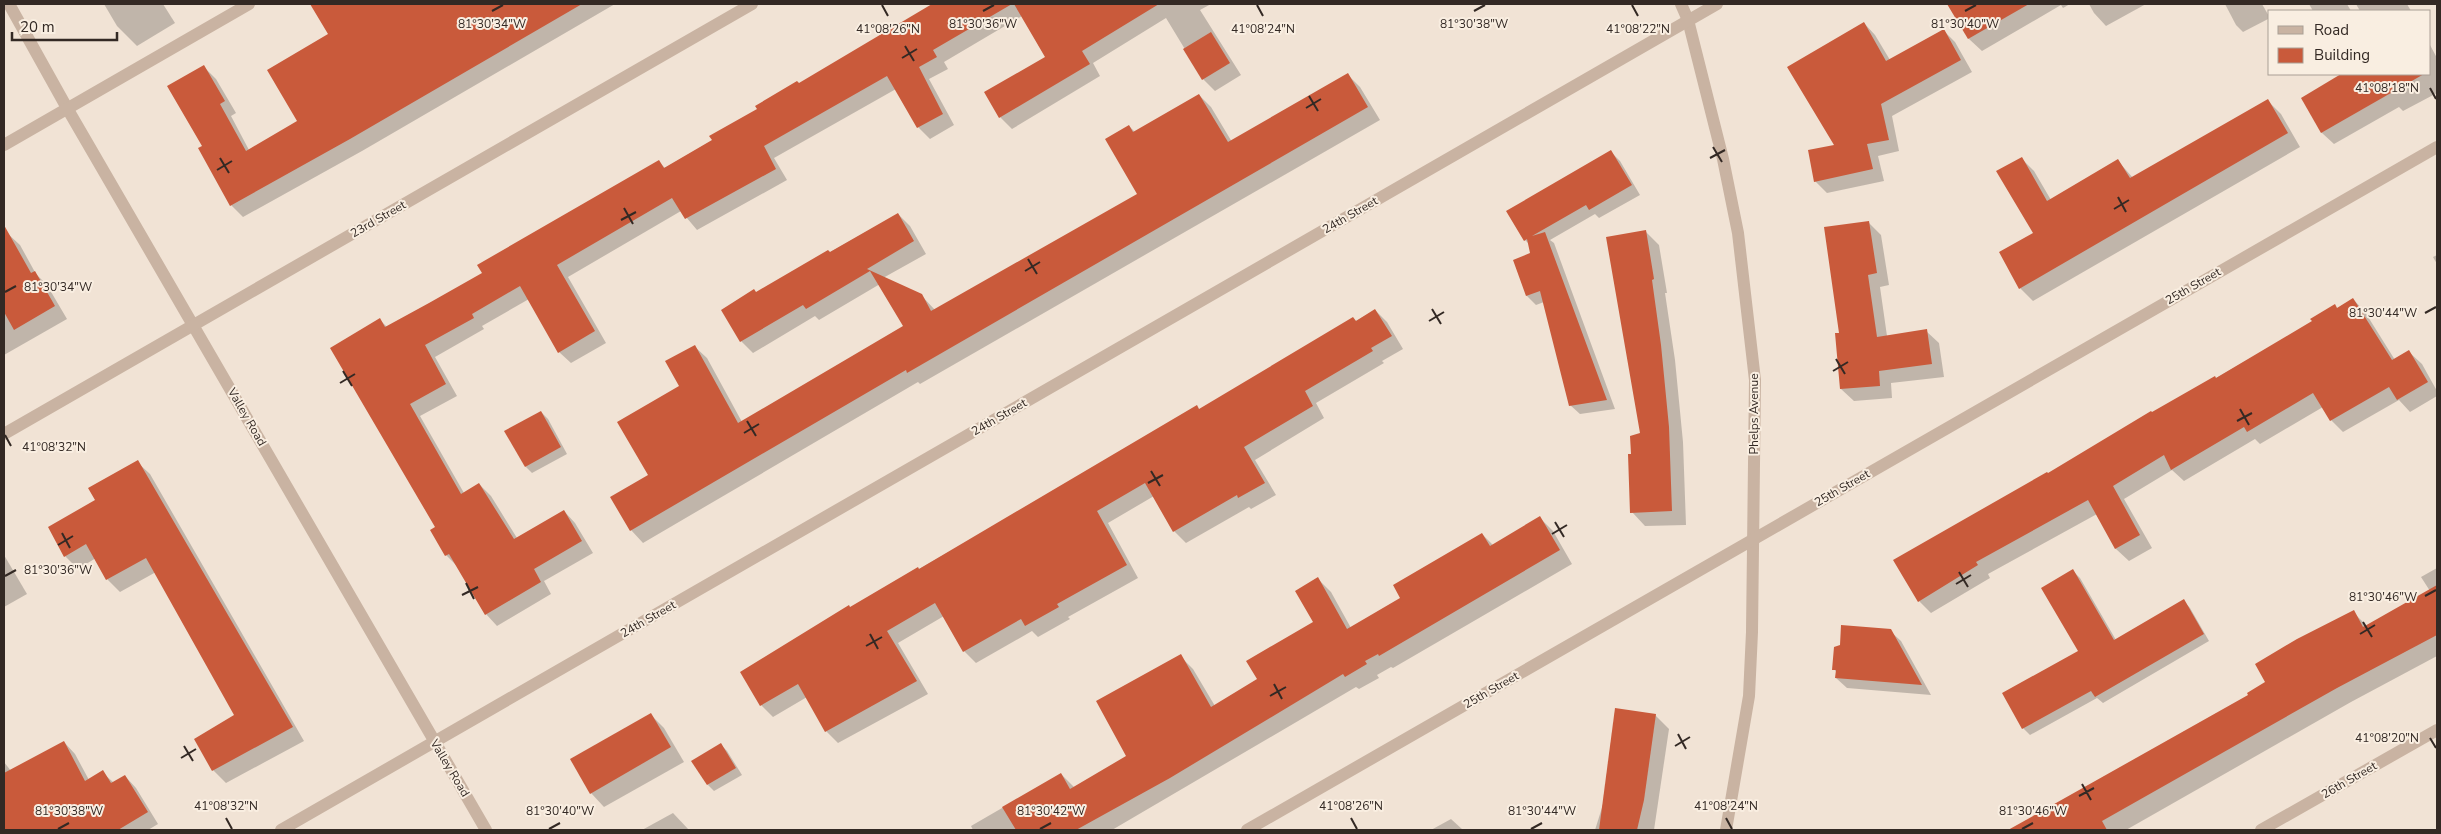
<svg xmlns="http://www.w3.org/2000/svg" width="2441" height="834" viewBox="0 0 2441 834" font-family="'Nunito Sans',sans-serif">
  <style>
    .shadow { fill: #0003 }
    .building { fill: #c95a3b }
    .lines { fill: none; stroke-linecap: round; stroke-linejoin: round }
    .minor { stroke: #c9b3a2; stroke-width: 12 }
    .ticks { fill: none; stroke: #332924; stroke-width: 2 }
    .labels { text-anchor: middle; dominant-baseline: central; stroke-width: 4; stroke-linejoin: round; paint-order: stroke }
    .street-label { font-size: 12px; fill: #332924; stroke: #f9eee1 }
    .ticks-label { font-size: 12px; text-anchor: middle; fill: #332924; stroke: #f9eee1; stroke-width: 4; stroke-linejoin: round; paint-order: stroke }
  </style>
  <rect width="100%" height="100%" fill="#f1e3d5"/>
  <g class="shadow">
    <polygon points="104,4 163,4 175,23 137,46 117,26"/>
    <polygon points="330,4 437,4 453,32 502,4 615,4 362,151 243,217 231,205 203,146 204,67 216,79 236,113 231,116 249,150 299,121 330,34 316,12"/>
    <polygon points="937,4 1211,4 1200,10 1241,75 1215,91 1203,79 1166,18 1093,63 1100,76 1012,129 1000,117 1046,58 1022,16 944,62 948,69 929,79 954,125 930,139 918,127 896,89 774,158 787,180 697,230 681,211 568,277 606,343 571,363 559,352 529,299 482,326 484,329 435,357 457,396 420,416 464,493 479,484 491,496 517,538 564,511 575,523 593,553 544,581 551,594 497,626 486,614 457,566 446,555 436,527 379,319 387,327 484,273 659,162 665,168 713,140 799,84"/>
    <polygon points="1949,4 2070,4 2063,8 2061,5 1982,51 1969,39"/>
    <polygon points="2089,4 2146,4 2106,26 2094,13"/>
    <polygon points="2225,4 2262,4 2270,18 2243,32 2236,25"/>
    <polygon points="2309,4 2347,4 2351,11 2313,11"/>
    <polygon points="2356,4 2407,4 2411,11 2360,11"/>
    <polygon points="1864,23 1875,35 1890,60 1943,30 1955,42 1972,72 1892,116 1899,151 1878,156 1884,181 1827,193 1815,181 1836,146"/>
    <polygon points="2430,45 2437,58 2437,93 2403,111 2399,107 2334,144 2322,133 2302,98 2344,74 2430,74"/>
    <polygon points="1348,75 1360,87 1380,120 920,384 918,382 643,543 631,530 694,346 707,358 742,422 905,327 880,284 819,320 815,316 753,353 741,341 757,293 898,214 910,226 926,254 883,278 921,295 935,310 1139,194 1129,126 1135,132 1199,95 1211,107 1232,142"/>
    <polygon points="2268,101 2281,114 2300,147 2033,301 2020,288 2035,233 2021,158 2034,171 2051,200 2118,161 2133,178"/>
    <polygon points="1611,152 1620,161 1640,195 1599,218 1595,214 1550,240 1554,243 1615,409 1580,414 1570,405 1544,302 1536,305 1527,296 1514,261 1532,254 1529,244 1525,240"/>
    <polygon points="1869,223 1881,235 1889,285 1880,287 1887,336 1926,331 1939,343 1944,377 1891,383 1892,398 1854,401 1841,389 1841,334"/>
    <polygon points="1646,232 1659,245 1667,293 1665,293 1675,360 1683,442 1686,525 1645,526 1632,512 1633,455 1641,434"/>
    <polygon points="7,233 20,245 36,274 47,285 67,319 4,355 4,235"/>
    <polygon points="2437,255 2437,264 2433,257"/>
    <polygon points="2353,299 2365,312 2395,360 2409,352 2422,364 2437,391 2437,396 2410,412 2399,400 2343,432 2331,420 2323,407 2260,444 2255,439 2184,481 2172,470 2124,499 2152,548 2129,561 2116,549 2097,514 1988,574 1990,578 1931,613 1919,601 2048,475"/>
    <polygon points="1375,310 1387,322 1403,349 1382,361 1384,363 1316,403 1324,418 1255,460 1276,495 1251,509 1249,507 1186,543 1174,531 1154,496 1108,523 1138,578 1068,617 1070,619 1038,637 1032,631 976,663 964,651 944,616 898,643 928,694 838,743 826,731 807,697 773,717 761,705 850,608"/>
    <polygon points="541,412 548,419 567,454 532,473 526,467"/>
    <polygon points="137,462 150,474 304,741 226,783 213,770 236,716 156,572 120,592 107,579 96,558 78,569 65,556 97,501"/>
    <polygon points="1540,518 1553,531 1572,564 1393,668 1391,667 1377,675 1379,678 1359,689 1356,687 1112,830 973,830 971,826 1061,774 1075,788 1128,756 1180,656 1193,669 1215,706 1259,680 1315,622 1318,579 1331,592 1351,628 1402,598 1482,534 1493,545"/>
    <polygon points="4,555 27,594 4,607"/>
    <polygon points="2437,568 2437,656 2351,702 2126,830 2010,830 2250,695 2353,612 2367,626 2430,591 2421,577"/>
    <polygon points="2073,571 2080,578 2116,640 2184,601 2190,608 2209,641 2103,703 2097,698 2030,735 2023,728 2079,651"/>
    <polygon points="1890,631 1901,641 1931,695 1847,688 1836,678 1837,673 1834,669"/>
    <polygon points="650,714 664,728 684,762 604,807 591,793"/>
    <polygon points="1655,715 1669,729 1654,830 1595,830 1605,798"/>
    <polygon points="64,742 75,754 89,780 102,772 114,783 125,776 136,788 158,824 148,830 4,830 4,762 11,771"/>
    <polygon points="721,745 727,751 742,775 714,791 708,785"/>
    <polygon points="673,813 689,830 642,830"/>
    <polygon points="1451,819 1463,830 1431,830"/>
  </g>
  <g class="building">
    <polygon points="310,4 582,4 350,139 230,206 198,148 202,146 167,86 204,65 225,101 220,104 246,151 297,121 267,70 328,34"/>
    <polygon points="932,4 1012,4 933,50 937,57 919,67 943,114 917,128 887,76 764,146 776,169 685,219 672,198 557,265 595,331 558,353 520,286 472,314 474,318 425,345 446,384 410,404 461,494 479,483 514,539 564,510 582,541 534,569 541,582 485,615 449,554 445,556 430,530 435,527 330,348 380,318 385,327 429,303 482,273 477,265 659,160 664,168 712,140 709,136 757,109 755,106 797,81 799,83"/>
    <polygon points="1014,4 1159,4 1082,51 1090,64 999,118 984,92 1045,57"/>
    <polygon points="1947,4 2029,4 1968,39"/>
    <polygon points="1864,22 1886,61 1944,29 1961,60 1881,104 1889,140 1867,144 1873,169 1814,182 1808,150 1834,145 1787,67"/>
    <polygon points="1211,32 1230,63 1202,80 1183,49"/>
    <polygon points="1348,73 1368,107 907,373 906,370 630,531 610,497 648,475 617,422 679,386 665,361 695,345 738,423 903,326 870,271 806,309 803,305 740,342 721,310 754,289 756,292 828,250 830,252 898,213 914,241 867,269 922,294 931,311 1137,194 1105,139 1129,125 1133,132 1199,94 1228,142"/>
    <polygon points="2341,74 2424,74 2321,133 2301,98"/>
    <polygon points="2268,99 2288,133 2019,289 1999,252 2033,233 1996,171 2022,157 2047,201 2118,159 2130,178"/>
    <polygon points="1611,150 1632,185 1589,210 1586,205 1532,236 1545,232 1607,400 1569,406 1540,291 1526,296 1513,260 1530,253 1527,239 1524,241 1506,211"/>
    <polygon points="1869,221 1877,273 1868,275 1877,337 1927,329 1932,364 1879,371 1880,386 1840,389 1835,333 1839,333 1824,227"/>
    <polygon points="4,225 31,273 35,271 55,306 14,330 4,312"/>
    <polygon points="1646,230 1654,279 1652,280 1661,345 1669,427 1672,511 1630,513 1628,454 1631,454 1630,436 1640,433 1606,237"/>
    <polygon points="2353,298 2392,360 2409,350 2428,382 2397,400 2389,387 2330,421 2313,393 2247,432 2244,427 2171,470 2164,455 2113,486 2140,535 2115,549 2088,500 1976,562 1978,565 1918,602 1893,560 2047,472 2048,473 2151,411 2152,412 2215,376 2216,378 2312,321 2310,319 2335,304 2337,308"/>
    <polygon points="1375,309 1392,336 1371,348 1373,351 1305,391 1313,406 1244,447 1265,483 1238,498 1237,495 1173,532 1145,483 1097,511 1127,565 1057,604 1059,607 1025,626 1021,619 963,652 935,603 887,631 917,681 825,732 798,684 760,706 740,672 849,605 850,607 918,567 919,569 1197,405 1199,409 1353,317 1356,321"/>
    <polygon points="541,411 561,447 525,467 504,431"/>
    <polygon points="138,460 293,727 212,771 194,739 234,715 146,558 106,580 86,544 64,557 48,527 95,500 88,488"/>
    <polygon points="1540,516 1560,550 1379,656 1378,654 1365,661 1367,664 1345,677 1343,674 1170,778 1076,830 1016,830 1002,807 1061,773 1070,789 1126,756 1096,701 1181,654 1211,707 1257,679 1246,661 1313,622 1295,591 1318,577 1347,629 1400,598 1393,585 1482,533 1490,546"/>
    <polygon points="2073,569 2114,640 2184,599 2204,634 2095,697 2091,691 2022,729 2002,693 2078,651 2041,588"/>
    <polygon points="2437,585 2437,635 2337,688 2102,821 2107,830 2008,830 2248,695 2247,693 2265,682 2255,664 2297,639 2354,610 2363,627"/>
    <polygon points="1841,625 1891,629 1922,685 1835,678 1836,670 1832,670 1834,647 1840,645"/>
    <polygon points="1615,708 1656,714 1644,800 1637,830 1599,830"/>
    <polygon points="651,713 671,747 590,794 570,759"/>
    <polygon points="64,741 85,781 103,770 111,783 125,775 148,812 118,830 4,830 4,773"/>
    <polygon points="721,743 736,768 707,785 691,761"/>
  </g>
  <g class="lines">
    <g class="minor">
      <polyline points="9,4 67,108 486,830"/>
      <polyline points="1681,4 1688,20 1723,159 1738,233 1755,380 1752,632 1749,696 1726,830"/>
      <polyline points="4,145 249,4"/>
      <polyline points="4,434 752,4"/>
      <polyline points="281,830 1717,4"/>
      <polyline points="1247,830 2437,147"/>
      <polyline points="2261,830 2437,730"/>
    </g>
  </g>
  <path class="ticks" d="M882 5 888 16M1257 5 1263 16M1632 5 1638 16M492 11 503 5M983 11 994 5M1474 11 1485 5M1965 11 1976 5M905 46 914 61M902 58 917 49M2430 88 2436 99M1309 96 1318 111M1306 108 1321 99M1713 147 1722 162M220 158 229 173M1710 158 1725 150M217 170 232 161M2118 197 2126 212M624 208 633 224M2114 209 2129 200M621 220 636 212M1028 259 1037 274M1025 271 1040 262M5 292 16 286M1432 309 1441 324M2425 313 2436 307M1429 321 1444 312M1836 359 1845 374M343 371 352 386M1833 371 1848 362M340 383 355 374M2240 409 2249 425M747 421 756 436M2237 421 2252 413M744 433 759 424M5 435 11 446M1151 471 1160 486M1148 483 1163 475M1555 522 1564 537M62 533 70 548M1552 534 1567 525M58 545 73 536M1959 572 1968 587M5 576 16 570M466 583 474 599M1956 584 1971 575M462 595 478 587M2425 596 2436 590M2363 622 2372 637M870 634 878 649M2360 634 2375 625M866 646 882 637M1274 684 1282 699M1270 696 1286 687M1678 734 1686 749M2430 738 2436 748M184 746 193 761M1675 746 1690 737M181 758 196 749M2082 784 2091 800M2079 796 2094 788M226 818 232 829M1351 818 1357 829M1726 818 1732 829M58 829 69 823M549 829 560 823M1040 829 1051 823M1531 829 1542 823M2022 829 2033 823"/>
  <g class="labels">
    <g class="street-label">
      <text transform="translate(1350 215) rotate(-30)">24th Street</text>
      <text transform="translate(378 219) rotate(-30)">23rd Street</text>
      <text transform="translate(2193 286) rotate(-30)">25th Street</text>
      <text transform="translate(1754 414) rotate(-90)">Phelps Avenue</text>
      <text transform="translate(247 417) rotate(60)">Valley Road</text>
      <text transform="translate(999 417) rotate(-30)">24th Street</text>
      <text transform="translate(1842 488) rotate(-30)">25th Street</text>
      <text transform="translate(648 619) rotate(-30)">24th Street</text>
      <text transform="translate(1491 690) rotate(-30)">25th Street</text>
      <text transform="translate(450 768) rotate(59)">Valley Road</text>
      <text transform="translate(2349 780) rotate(-30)">26th Street</text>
    </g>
  </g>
  <g class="ticks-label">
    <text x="492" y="28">81°30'34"W</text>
    <text x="983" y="28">81°30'36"W</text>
    <text x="1474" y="28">81°30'38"W</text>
    <text x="1965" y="28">81°30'40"W</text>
    <text x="888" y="33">41°08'26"N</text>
    <text x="1263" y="33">41°08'24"N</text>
    <text x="1638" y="33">41°08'22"N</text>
    <text x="2387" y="92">41°08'18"N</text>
    <text x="58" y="291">81°30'34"W</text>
    <text x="2383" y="317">81°30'44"W</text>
    <text x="54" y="451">41°08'32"N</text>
    <text x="58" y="574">81°30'36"W</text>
    <text x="2383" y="601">81°30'46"W</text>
    <text x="2387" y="742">41°08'20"N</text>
    <text x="226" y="810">41°08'32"N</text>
    <text x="1351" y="810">41°08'26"N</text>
    <text x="1726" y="810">41°08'24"N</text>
    <text x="69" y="815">81°30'38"W</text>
    <text x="560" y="815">81°30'40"W</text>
    <text x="1051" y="815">81°30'42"W</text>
    <text x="1542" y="815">81°30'44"W</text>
    <text x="2033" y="815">81°30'46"W</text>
  </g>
  <rect width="2441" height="834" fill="none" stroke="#332924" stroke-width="10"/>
  <rect x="2268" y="10" width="162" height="65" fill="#f9eee1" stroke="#aa9f95"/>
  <rect x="2278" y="26" width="25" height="8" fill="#c9b3a2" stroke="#aa9f95"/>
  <text x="2314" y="35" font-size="15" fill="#332924">Road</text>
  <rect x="2278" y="48" width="25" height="15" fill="#c95a3b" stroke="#aa9f95"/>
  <text x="2314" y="60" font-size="15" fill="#332924">Building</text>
  <path d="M12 32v8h105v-8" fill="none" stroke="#332924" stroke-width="2.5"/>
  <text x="20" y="32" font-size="15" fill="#332924" stroke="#f9eee1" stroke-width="4" paint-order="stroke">20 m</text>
</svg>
